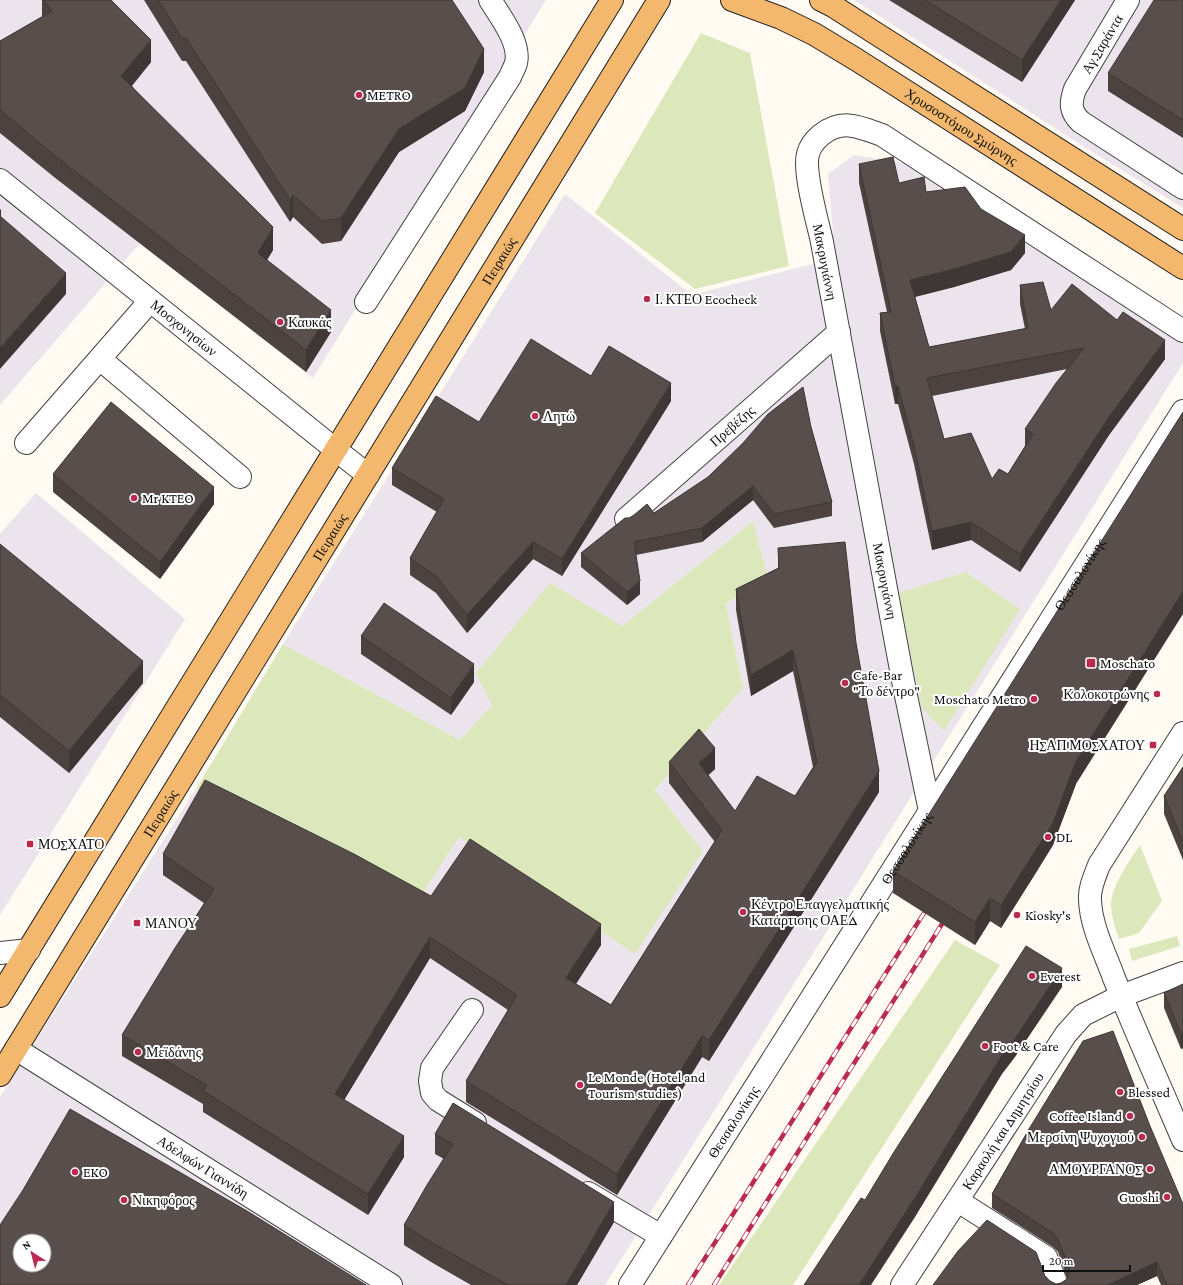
<svg xmlns="http://www.w3.org/2000/svg" width="1183" height="1285" viewBox="0 0 1183 1285" font-family="'Crimson Pro',serif">
  <style>
    .industrial { fill: #ebe4ed; fill-rule: evenodd }
    .green { fill: #dce8bc }
    .lines { fill: none; stroke-linecap: round; stroke-linejoin: round }
    .minor-casing { stroke: #424242; stroke-width: 24 }
    .major-casing { stroke: #202020; stroke-width: 24 }
    .minor { stroke: #fff; stroke-width: 22 }
    .major { stroke: #f3b86d; stroke-width: 22 }
    .rail-casing { stroke: #bb2b4f; stroke-width: 4.5 }
    .rail { stroke: #fff; stroke-width: 3; stroke-dasharray: 9; stroke-linecap: butt }
    .wall { fill: #4c4341; fill-rule: evenodd }
    .shaded-wall { fill: #3e3735 }
    .building { fill: #584e4c; stroke: #3e3735; fill-rule: evenodd }
    .poi-dot { fill: #bb2b4f; stroke: #fff; stroke-width: 1.5 }
    .labels { text-anchor: middle; dominant-baseline: central; stroke-width: 4; stroke-linejoin: round; paint-order: stroke }
    .street-label { font-size: 14px; fill: #0f0f0f; stroke: #fff }
    .poi-label { font-size: 14px; fill: #0f0f0f; stroke: #fff; text-anchor: start }
  </style>
  <rect width="100%" height="100%" fill="#fffaf2"/>
  <g class="industrial">
    <polygon points="0,0 546,0 313,378 228,312 141,242 0,405"/>
    <polygon points="854,0 1183,0 1183,208 1086,148"/>
    <path d="M854 155 911 164 1183 340V363L605 1285H0V1097L196 789 421 896 459 837 635 953 703 851 655 790 743 688 726 604 768 577 753 521 622 626 492 705 460 740 283 644 565 194 692 295 835 258 828 174ZM20 1241H44V1265H20Z"/>
    <polygon points="36,493 185,619 0,915 0,534"/>
  </g>
  <g class="green">
    <polygon points="701,33 750,53 789,266 695,289 595,213"/>
    <polygon points="753,521 768,577 726,604 743,688 655,790 703,851 635,954 459,837 421,896 196,789 283,644 460,740 492,705 476,673 550,583 622,626"/>
    <polygon points="966,572 1020,609 944,731 922,708 898,593"/>
    <path d="M1140 845 1162 901 1139 933 1119 939C1115 928 1112 918 1111 906 1111 886 1130 860 1140 845Z"/>
    <polygon points="1177,936 1180,946 1132,961 1129,949"/>
    <polygon points="955,940 1000,965 793,1285 719,1285"/>
  </g>
  <g class="lines">
    <g class="minor-casing">
      <g id="minor">
        <path d="M1128 0 1075 89C1070 103 1070 112 1081 122L1183 188"/>
        <path id="s1" d="M0 180 336 450 368 475"/>
        <path d="M366 302 510 77C512 72 515 67 516 63 521 43 500 16 490 0"/>
        <polyline points="100,359 240,477"/>
        <polyline points="26,443 150,301"/>
        <path id="s2" d="M626 519 839 332"/>
        <path d="M1183 733 1099 865C1095 876 1089 888 1090 900 1091 927 1105 953 1114 978 1136 1033 1160 1086 1183 1140"/>
        <path d="M930 811 904 686 822 242C818 223 803 172 808 154 810 146 815 140 821 135 842 118 860 127 882 135L1183 331"/>
        <polyline points="0,953 29,950"/>
        <polyline points="472,1010 432,1068 430,1081 432,1093 438,1100 475,1123"/>
        <path id="s3" d="M16 1049 391 1285"/>
        <polyline points="588,1193 661,1236"/>
        <polyline points="958,1201 1046,1257 1057,1285"/>
        <path id="s4" d="M630 1285 1183 411"/>
        <path id="s5" d="M902 1285 1066 1034 1083 1015 1121 996 1183 973"/>
      </g>
    </g>
    <g class="major-casing">
      <g id="major">
        <path id="s6" d="M732 0 781 18 814 34 857 60 1183 268"/>
        <polyline points="821,0 833,6 872,31 1183,229"/>
        <polyline points="0,996 612,0"/>
        <path id="s7" d="M0 1075 659 0"/>
      </g>
    </g>
    <use href="#minor" class="minor"/>
    <use href="#major" class="major"/>
    <g class="rail-casing">
      <g id="rail">
        <polyline points="688,1285 924,913"/>
        <polyline points="714,1285 942,924"/>
      </g>
    </g>
    <use href="#rail" class="rail"/>
  </g>
  <g class="wall">
    <polygon points="42,0 111,0 151,62 132,86 273,250 267,260 331,332 306,372 54,177 0,133 0,41 42,17"/>
    <polygon points="144,0 452,0 484,72 465,111 399,152 341,241 322,244 293,217 290,222 186,61 182,61"/>
    <polygon points="889,0 1075,0 1022,82"/>
    <polygon points="1183,0 1183,138 1108,91 1108,73"/>
    <path d="M859 164 899 183 926 192 981 209 1025 253 1011 270 954 287 915 297 929 347 1025 329 1020 304V285L1051 310 1165 359 1109 435 1020 572 971 540 932 550 914 464 898 404H895L880 331V313L887 312 859 183ZM1067 369 1025 429V446L1008 474 992 479 944 439 932 396Z"/>
    <polygon points="591,376 671,401 562,576 533,559 467,633 436,593 410,575 410,558 437,512 392,485 392,468 479,422"/>
    <polygon points="811,427 832,502 832,516 774,528 753,500 702,542 636,555 640,594 627,605 581,567 581,553 629,518 654,513"/>
    <polygon points="53,474 214,504 160,579 53,492"/>
    <polygon points="0,544 143,683 69,773 0,717"/>
    <polygon points="778,548 856,643 879,792 709,1061 702,1057 617,1195 466,1102 466,1081 508,1010 430,958 344,1100 404,1157 368,1215 203,1112 203,1104 122,1056 122,1035 204,903 163,875 163,854 431,896 601,945 576,984 611,1005 715,842 669,783 669,762 715,769 708,775 735,811 795,796 813,767 793,671 751,696 736,610 736,589 778,568"/>
    <polygon points="361,636 474,682 451,715 361,654"/>
    <polygon points="1183,767 1183,860 1164,814 1164,796"/>
    <polygon points="1076,784 1053,845 1034,876 1001,928 990,921 975,945 893,893 893,871"/>
    <polygon points="1183,984 1183,1048 1181,1049 1164,1008 1164,993"/>
    <polygon points="1029,1129 1183,1285 1161,1285 1157,1276 1137,1285 933,1285 1045,1276 1050,1281 1056,1284 1061,1283 1067,1279 1067,1278 1058,1252 1053,1247 992,1208 992,1194"/>
    <polygon points="435,1134 614,1222 577,1285 471,1285 431,1262 404,1245 404,1225 444,1159 435,1154"/>
  </g>
  <g class="shaded-wall">
    <polygon points="1061,0 1075,0 1022,82 1022,60"/>
    <polygon points="151,40 151,62 121,98 121,76"/>
    <polygon points="484,49 484,72 465,111 399,152 341,241 341,218 399,129"/>
    <polygon points="293,195 293,217 290,222 290,200"/>
    <polygon points="1,209 1,231 0,232 0,210"/>
    <polygon points="273,227 273,250 258,275 258,253"/>
    <polygon points="1025,235 1025,253 1011,270 954,287 910,298 910,280"/>
    <polygon points="66,273 66,294 0,369 0,348"/>
    <polygon points="331,310 331,332 306,372 306,350"/>
    <polygon points="1165,340 1165,359 1109,435 1020,572 1020,554 1109,417"/>
    <polygon points="671,383 671,401 562,576 562,559"/>
    <rect x="895" y="386" width="3" height="18"/>
    <polygon points="753,486 753,500 702,542 702,528"/>
    <polygon points="214,487 214,504 160,579 160,562"/>
    <polygon points="971,522 971,540 932,550 932,531"/>
    <polygon points="533,542 533,559 467,633 467,615"/>
    <polygon points="640,581 640,594 627,605 627,592"/>
    <polygon points="1183,591 1183,614 1076,784 1053,845 1001,928 1001,905 1076,761"/>
    <polygon points="793,650 793,671 751,696 751,675"/>
    <polygon points="143,661 143,683 69,773 69,751"/>
    <polygon points="474,664 474,682 451,715 451,698"/>
    <polygon points="715,748 715,769 699,784 699,763"/>
    <polygon points="879,771 879,792 709,1061 709,1040"/>
    <polygon points="990,898 990,921 975,945 975,922"/>
    <polygon points="601,924 601,945 566,999 566,978"/>
    <polygon points="430,937 430,958 335,1115 335,1094"/>
    <polygon points="1062,968 1062,987 1015,1057 1002,1074 915,1217 871,1285 859,1285 1002,1055"/>
    <polygon points="1183,1033 1183,1048 1181,1049 1181,1034"/>
    <polygon points="702,1036 702,1057 617,1195 617,1174"/>
    <polygon points="404,1136 404,1157 368,1215 368,1194"/>
    <polygon points="614,1202 614,1222 577,1285 566,1285"/>
    <polygon points="1157,1262 1157,1276 1137,1285 1108,1285"/>
  </g>
  <g class="building">
    <polygon points="43,0 111,0 151,40 121,76 273,227 258,253 331,310 306,350 54,155 0,110 0,41 52,11"/>
    <polygon points="158,0 452,0 484,49 465,88 399,129 341,218 322,221 293,195 290,200 186,38 182,38"/>
    <polygon points="925,0 1061,0 1022,60"/>
    <polygon points="1154,0 1183,0 1183,120 1108,73"/>
    <path d="M893 157 899 183 924 177 926 192 965 187 981 209 1025 235 1011 252 954 269 910 280 929 347 1028 328 1020 285 1043 282 1051 310 1072 284 1117 320 1123 312 1165 340 1109 417 1020 554 971 522 932 531 914 446 898 386H895L880 313 891 312 859 164ZM1084 348 1056 383 1025 429 1033 434 1008 474 999 469 992 479 971 433 944 439 927 378Z"/>
    <polygon points="0,216 66,273 0,348"/>
    <polygon points="531,339 591,376 609,346 671,383 562,559 533,542 467,615 436,576 410,558 444,499 392,468 436,396 479,422"/>
    <polygon points="803,387 811,427 832,502 774,514 753,486 702,528 634,542 640,581 627,592 581,553 625,518 629,518 634,515 647,504 654,513 708,477 743,443 768,414"/>
    <polygon points="111,402 214,487 160,562 53,474"/>
    <polygon points="1183,412 1183,591 1076,761 1053,823 1034,853 1001,905 990,898 975,922 893,871"/>
    <polygon points="845,542 856,643 879,771 709,1040 702,1036 617,1174 466,1081 517,995 430,937 335,1094 404,1136 368,1194 203,1091 207,1085 122,1035 175,948 214,889 163,854 205,780 354,854 431,896 470,839 601,924 566,978 611,1005 722,830 669,762 699,729 715,748 699,763 735,811 757,776 795,796 817,762 793,650 751,675 736,589 779,568 778,548"/>
    <polygon points="0,544 143,661 69,751 0,695"/>
    <polygon points="384,603 474,664 451,698 361,636"/>
    <polygon points="1183,767 1183,842 1164,796"/>
    <polygon points="1026,946 1062,968 1015,1039 1002,1055 915,1198 859,1285 804,1285 861,1198 865,1200 894,1152"/>
    <polygon points="1183,984 1183,1033 1181,1034 1164,993"/>
    <polygon points="1113,1031 1150,1126 1183,1204 1183,1285 1167,1285 1157,1262 1108,1285 933,1285 958,1251 987,1220 1036,1252 1045,1276 1050,1281 1056,1284 1061,1283 1067,1279 1069,1273 1069,1267 1058,1239 1053,1233 992,1194 1029,1129 1083,1041"/>
    <polygon points="453,1103 614,1202 566,1285 508,1285 431,1242 404,1225 427,1185 453,1144 435,1134"/>
    <path d="M70 1109 247 1211 366 1285H0V1225L23 1190ZM20 1241H44V1265H20Z"/>
  </g>
  <g class="poi-dot">
    <circle cx="359" cy="95" r="4"/>
    <circle cx="647" cy="299" r="4"/>
    <circle cx="280" cy="322" r="4"/>
    <circle cx="535" cy="416" r="4"/>
    <circle cx="134" cy="498" r="4"/>
    <rect x="1086" y="658" width="10" height="10" rx="2"/>
    <circle cx="845" cy="683" r="4"/>
    <circle cx="1157" cy="694" r="4"/>
    <circle cx="1034" cy="699" r="4"/>
    <rect x="1149" y="741" width="8" height="8" rx="2"/>
    <circle cx="1048" cy="837" r="4"/>
    <rect x="26" y="840" width="8" height="8" rx="2"/>
    <circle cx="743" cy="912" r="4"/>
    <circle cx="1017" cy="915" r="4"/>
    <rect x="133" y="919" width="8" height="8" rx="2"/>
    <circle cx="1032" cy="976" r="4"/>
    <circle cx="985" cy="1046" r="4"/>
    <circle cx="138" cy="1052" r="4"/>
    <circle cx="580" cy="1085" r="4"/>
    <circle cx="1120" cy="1092" r="4"/>
    <circle cx="1130" cy="1116" r="4"/>
    <circle cx="1142" cy="1137" r="4"/>
    <circle cx="1150" cy="1169" r="4"/>
    <circle cx="75" cy="1172" r="4"/>
    <circle cx="1167" cy="1197" r="4"/>
    <circle cx="124" cy="1200" r="4"/>
  </g>
  <g class="labels">
    <g class="street-label">
      <text transform="translate(1102 44) rotate(-59)">Αγ.Σαράντα</text>
      <text stroke="none"><textPath href="#s6" startOffset="263">Χρυσοστόμου Σμύρνης</textPath></text>
      <text stroke="none"><textPath href="#s7" startOffset="955">Πειραιώς</textPath></text>
      <text transform="translate(825 262) rotate(79)">Μακρυγιάννη</text>
      <text stroke="none"><textPath href="#s1" startOffset="236">Μοσχονησίων</textPath></text>
      <text stroke="none"><textPath href="#s2" startOffset="141">Πρεβέζης</textPath></text>
      <text stroke="none"><textPath href="#s7" startOffset="631">Πειραιώς</textPath></text>
      <text stroke="none"><textPath href="#s4" startOffset="841">Θεσσαλονίκης</textPath></text>
      <text transform="translate(885 581) rotate(79)">Μακρυγιάννη</text>
      <text stroke="none"><textPath href="#s7" startOffset="307">Πειραιώς</textPath></text>
      <text stroke="none"><textPath href="#s4" startOffset="517">Θεσσαλονίκης</textPath></text>
      <text stroke="none"><textPath href="#s4" startOffset="193">Θεσσαλονίκης</textPath></text>
      <text stroke="none"><textPath href="#s5" startOffset="184">Καραολή και Δημητρίου</textPath></text>
      <text stroke="none"><textPath href="#s3" startOffset="221">Αδελφών Γιαννίδη</textPath></text>
    </g>
    <g class="poi-label">
      <text x="367" y="95">METRO</text>
      <text x="655" y="299">Ι. ΚΤΕΟ Ecocheck</text>
      <text x="288" y="322">Καυκάς</text>
      <text x="543" y="416">Λητώ</text>
      <text x="142" y="498">Mr KTEO</text>
      <text x="1100" y="663">Moschato</text>
      <text x="853" y="675">Cafe-Bar<tspan x="853" dy="16">"Το δέντρο"</tspan></text>
      <text x="1149" y="694" text-anchor="end">Κολοκοτρώνης</text>
      <text x="1026" y="699" text-anchor="end">Moschato Metro</text>
      <text x="1145" y="745" text-anchor="end">ΗΣΑΠ ΜΟΣΧΑΤΟΥ</text>
      <text x="1056" y="837">DL</text>
      <text x="38" y="844">ΜΟΣΧΑΤΟ</text>
      <text x="751" y="904">Κέντρο Επαγγελματικής<tspan x="751" dy="16">Κατάρτισης ΟΑΕΔ</tspan></text>
      <text x="1025" y="915">Kiosky's</text>
      <text x="145" y="923">ΜΑΝΟΥ</text>
      <text x="1040" y="976">Everest</text>
      <text x="993" y="1046">Foot &amp; Care</text>
      <text x="146" y="1052">Μεϊδάνης</text>
      <text x="588" y="1077">Le Monde (Hotel and<tspan x="588" dy="16">Tourism studies)</tspan></text>
      <text x="1128" y="1092">Blessed</text>
      <text x="1122" y="1116" text-anchor="end">Coffee Island</text>
      <text x="1134" y="1137" text-anchor="end">Μερσίνη Ψυχογιού</text>
      <text x="1142" y="1169" text-anchor="end">ΑΜΟΥΡΓΑΝΟΣ</text>
      <text x="83" y="1172">EKO</text>
      <text x="1159" y="1197" text-anchor="end">Guoshi</text>
      <text x="132" y="1200">Νικηφόρος</text>
    </g>
  </g>
  <g transform="translate(32 1253) rotate(324)"><circle r="19" fill="#ffffff" stroke="#9f9f9f"/>
  <path d="M0-3L7 15L0 10L-7 15Z" fill="#bb2b4f"/>
  <text y="-6" font-size="11" font-weight="bold" text-anchor="middle" fill="#0f0f0f">N</text>
  </g>
  <path d="M1043 1265v6h87v-6" fill="none" stroke="#0f0f0f" stroke-width="2"/>
  <text x="1049" y="1265" font-size="12" fill="#0f0f0f" stroke="#ffffff" stroke-width="3" paint-order="stroke">20 m</text>
</svg>
